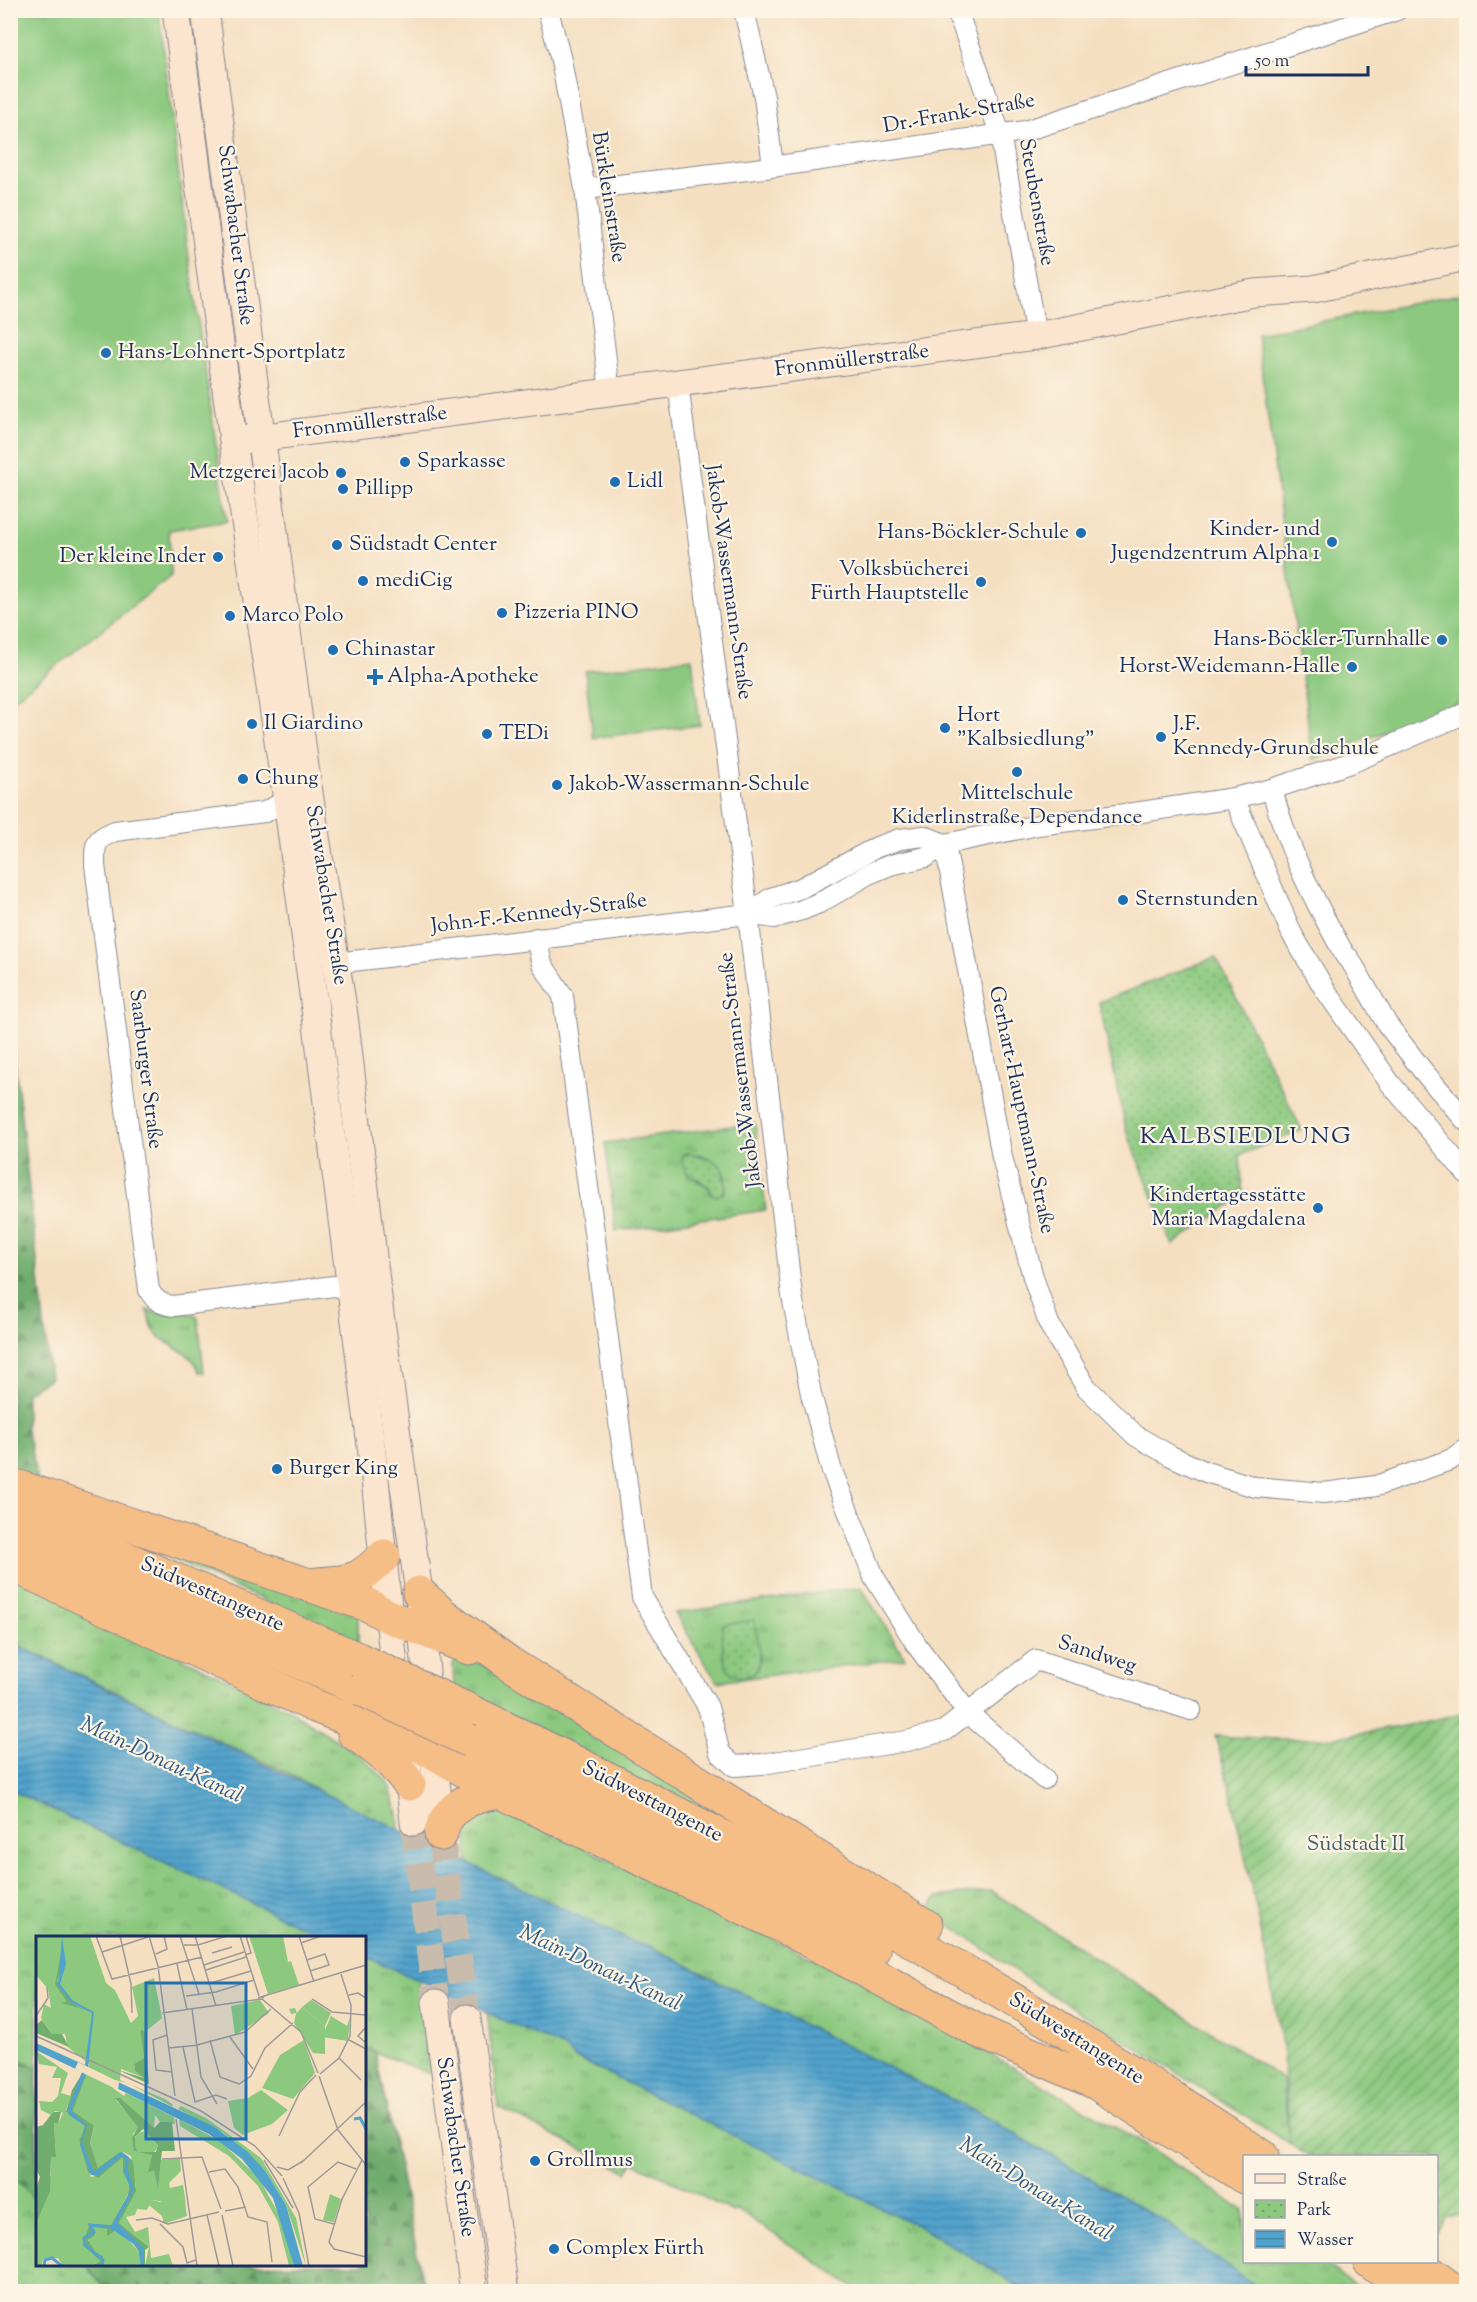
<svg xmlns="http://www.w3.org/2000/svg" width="1477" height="2302" viewBox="0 0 1477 2302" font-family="'Sorts Mill Goudy',serif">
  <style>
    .grass { fill: url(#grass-tufts); stroke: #547c6e; stroke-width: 1.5; fill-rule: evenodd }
    .forest { fill: url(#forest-firs); stroke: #466e66; stroke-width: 1.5 }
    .park { fill: url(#park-dots); stroke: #547c6e; stroke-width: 1.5 }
    .garden { fill: url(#garden-furrows); stroke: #547c6e; stroke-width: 1.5 }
    .pitch { fill: #8cc97f; stroke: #547c6e; stroke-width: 1.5 }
    .water { fill: url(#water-rules); stroke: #366995; stroke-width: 1.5 }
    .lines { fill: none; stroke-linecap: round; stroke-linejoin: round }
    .secondary-tunnel { stroke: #c9bcad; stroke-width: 27; stroke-dasharray: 27 14; stroke-linecap: butt }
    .street-casing { stroke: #888790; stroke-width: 22 }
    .secondary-casing { stroke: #888790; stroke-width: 29 }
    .highway-casing { stroke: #888790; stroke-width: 35 }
    .street { stroke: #fff; stroke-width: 20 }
    .secondary { stroke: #fbe5cf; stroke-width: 27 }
    .highway { stroke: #f6be87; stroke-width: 33 }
    .highway-bridge-casing { stroke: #888790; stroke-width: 35; stroke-linecap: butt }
    .highway-bridge { stroke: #f6be87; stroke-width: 33 }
    .poi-dot { fill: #1f6fb2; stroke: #fcf5e5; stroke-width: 2 }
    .labels { text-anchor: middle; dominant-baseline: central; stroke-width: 4.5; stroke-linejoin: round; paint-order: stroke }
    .street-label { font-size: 21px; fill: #1b2f5e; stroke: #fcf5e5 }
    .poi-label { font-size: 21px; fill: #1b2f5e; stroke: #fcf5e5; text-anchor: start }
    .park-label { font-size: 21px; fill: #3d5d68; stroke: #fcf5e5 }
    .water-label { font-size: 22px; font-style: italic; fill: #2e5884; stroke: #fcf5e5 }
    .quarter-label { font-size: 24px; letter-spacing: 1.5px; fill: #1b2f5e; stroke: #fcf5e5 }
    .inset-river { fill: none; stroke: #51a3cc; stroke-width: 3 }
    .inset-road { fill: none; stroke: #9e9999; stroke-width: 1.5 }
    .view { fill: #1f6fb2; fill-opacity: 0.15; stroke: #1f6fb2; stroke-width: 3 }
    .inset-edge { fill: none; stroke: #1b2f5e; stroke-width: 3 }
  </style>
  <defs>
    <pattern id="grass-tufts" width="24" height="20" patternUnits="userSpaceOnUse" patternTransform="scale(1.5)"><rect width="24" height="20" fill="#8cc97f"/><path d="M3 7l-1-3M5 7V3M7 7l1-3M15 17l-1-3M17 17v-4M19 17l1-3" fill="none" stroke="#72a46b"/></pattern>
    <pattern id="forest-firs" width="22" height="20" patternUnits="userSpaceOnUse" patternTransform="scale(1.5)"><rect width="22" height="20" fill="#71ad6e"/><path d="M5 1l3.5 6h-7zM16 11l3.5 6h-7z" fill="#5c8d5e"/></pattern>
    <pattern id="park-dots" width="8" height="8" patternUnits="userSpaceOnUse" patternTransform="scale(1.5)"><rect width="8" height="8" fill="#8cc97f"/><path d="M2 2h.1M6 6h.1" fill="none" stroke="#72a46b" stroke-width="1.8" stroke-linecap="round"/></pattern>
    <pattern id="garden-furrows" width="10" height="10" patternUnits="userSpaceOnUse" patternTransform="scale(1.5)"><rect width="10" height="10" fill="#8cc97f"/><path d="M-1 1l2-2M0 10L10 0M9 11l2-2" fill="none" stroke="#72a46b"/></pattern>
    <pattern id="water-rules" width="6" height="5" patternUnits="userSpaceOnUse" patternTransform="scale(1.5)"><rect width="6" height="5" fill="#51a3cc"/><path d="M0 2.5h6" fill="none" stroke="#4285a9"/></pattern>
  </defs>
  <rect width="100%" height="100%" fill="#fcf5e5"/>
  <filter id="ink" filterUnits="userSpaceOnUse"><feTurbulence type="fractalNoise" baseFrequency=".0167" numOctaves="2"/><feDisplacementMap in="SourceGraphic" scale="12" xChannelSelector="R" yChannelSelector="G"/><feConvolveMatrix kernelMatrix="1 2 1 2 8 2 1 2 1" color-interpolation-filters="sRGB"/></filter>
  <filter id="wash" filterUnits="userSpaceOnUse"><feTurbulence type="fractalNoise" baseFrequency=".008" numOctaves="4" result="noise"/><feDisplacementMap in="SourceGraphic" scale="24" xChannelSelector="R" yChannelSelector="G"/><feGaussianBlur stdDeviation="1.35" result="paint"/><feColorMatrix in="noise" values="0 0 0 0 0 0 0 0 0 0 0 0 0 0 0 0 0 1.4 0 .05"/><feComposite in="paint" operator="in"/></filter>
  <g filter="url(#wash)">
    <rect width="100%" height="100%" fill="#f5dfc1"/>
    <g class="grass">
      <polygon points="187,20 191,20 208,102 218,204 203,137"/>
      <path d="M755 1123 766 1210 616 1231 605 1143ZM698 1154 709 1158 724 1173 726 1189 711 1190 704 1184 697 1181Z"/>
      <path d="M147 1310C163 1318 185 1307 198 1318L204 1372H199C195 1352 168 1348 156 1333 151 1326 149 1318 147 1310Z"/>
      <polygon points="144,1543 358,1612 358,1643 145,1547"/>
      <polygon points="10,1575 285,1707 361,1756 388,1782 398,1814 399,1830 343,1804 285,1772 11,1642"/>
      <polygon points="861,1587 905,1658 717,1682 675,1613"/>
      <polygon points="460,1658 489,1666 883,1907 454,1686 453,1664"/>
      <polygon points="10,1790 324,1937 38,1938 37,2068 11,2056"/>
      <polygon points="510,1812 877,1989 1146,2145 1244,2211 1244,2262 1320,2262 1363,2291 1263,2291 1165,2222 986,2117 648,1945 639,1945 467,1863 467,1830 486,1815"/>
      <polygon points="991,1891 1259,2063 1283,2080 1290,2144 1033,1983 929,1910 937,1897"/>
      <polygon points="364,1956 418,1980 430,2074 365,2048"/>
      <polygon points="487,2012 564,2048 574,2057 924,2229 1027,2291 860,2291 736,2209 733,2212 633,2162 627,2172 498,2107"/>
      <polygon points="10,2179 21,2184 37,2202 38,2264 86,2265 107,2291 11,2291"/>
    </g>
    <g class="forest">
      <polygon points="10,1016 50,1378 26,1393 26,1429 39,1484 11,1473"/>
      <polygon points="365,2048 375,2052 425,2291 107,2291 86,2265 364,2264"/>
      <polygon points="11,2056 37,2068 37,2202 21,2184 11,2179"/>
    </g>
    <g class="park">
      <polygon points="1216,957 1302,1130 1240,1155 1243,1196 1172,1245 1126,1129 1099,1002"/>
      <polygon points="688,1153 709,1158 722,1167 726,1189 724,1193 716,1196 711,1195 709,1187 688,1174 681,1162 683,1155"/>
      <path d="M753 1620 755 1623C756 1635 763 1659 756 1671 753 1674 748 1676 743 1677 720 1678 722 1641 723 1625Z"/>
    </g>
    <path class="garden" d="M1466 1712V2213L1446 2218 1437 2235 1436 2156H1308L1290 2144 1282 2044 1259 1921 1229 1784 1215 1736C1254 1738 1296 1741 1335 1737 1379 1731 1424 1723 1466 1712Z"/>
    <g class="pitch">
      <polygon points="10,11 159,11 188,251 227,521 169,530 171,576 11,701"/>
      <polygon points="1466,293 1466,700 1313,760 1257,334"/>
      <polygon points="692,658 700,725 593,738 585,671"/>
    </g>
    <polygon class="water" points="10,1642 639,1945 647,1945 986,2117 1165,2222 1263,2291 1027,2291 924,2229 574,2057 564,2048 365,1956 364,1938 324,1937 11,1790"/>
  </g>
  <g filter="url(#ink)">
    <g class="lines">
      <g class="secondary-tunnel">
        <polyline points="414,1822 436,2003"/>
        <polyline points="441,1834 467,2018"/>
      </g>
      <g class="street-casing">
        <g id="street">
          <polyline points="548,10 561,60 585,189 610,392"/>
          <polyline points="744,10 764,97 773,166"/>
          <polyline points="957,10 1000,134 1036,336"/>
          <polyline points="585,189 764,168 1025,131 1397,10"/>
          <polyline points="678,384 748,914 792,1296 811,1394 831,1468 874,1577 918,1647 968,1713 1044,1779"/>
          <path d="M1272 789C1287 849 1316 904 1346 957L1349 958 1387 1024 1423 1071 1466 1121"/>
          <path d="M293 790 287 800 265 812 115 831C94 840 95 843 95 865L149 1290C155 1301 161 1304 173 1306L334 1286 351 1290 360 1297"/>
          <polyline points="1234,798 1292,934 1324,988 1390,1083 1466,1173"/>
          <polyline points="945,844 1002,1157 1033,1277 1049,1324 1086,1387 1136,1436 1171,1456 1206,1472 1255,1487 1324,1493 1376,1486 1450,1460 1466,1449"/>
          <polyline points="748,914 771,898 801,888 877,847 900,839 924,836 945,844"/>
          <polyline points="536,938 542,964 563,996 642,1597 708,1707 720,1753 734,1766 762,1764 907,1741 944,1731 1036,1660 1191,1710"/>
          <polyline points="336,963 748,914 774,918 802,910 819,903 871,873 890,865 926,857 945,844 1038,825 1141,812 1234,798 1272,789 1353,762 1466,713"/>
        </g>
      </g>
      <g class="secondary-casing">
        <g id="secondary">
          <polyline points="176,10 233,441 287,800 315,1009 374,1469 393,1656"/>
          <polyline points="205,10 305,767 344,1015 380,1314 419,1593 426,1672"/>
          <polyline points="243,440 1036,336 1254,293 1313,289 1466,257"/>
          <polyline points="432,1737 441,1834"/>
          <polyline points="407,1763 414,1822"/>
          <polyline points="436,2003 474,2292"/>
          <polyline points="467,2018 505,2292"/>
        </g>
      </g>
      <g class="highway-casing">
        <g id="highway">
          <polyline points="10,1484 368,1605 390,1617 469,1648"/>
          <polyline points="10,1508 358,1659"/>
          <polyline points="10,1536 361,1689"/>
          <polyline points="10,1564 315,1706 433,1752 501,1792 786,1928 976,2030 1101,2085"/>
          <path d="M317 1584C352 1582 359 1581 384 1556"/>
          <polyline points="419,1593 442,1614 509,1663 926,1926"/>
          <path d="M466 1709C583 1766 700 1823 814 1886 967 1970 1117 2060 1262 2156"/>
          <path d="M354 1733C375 1748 394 1762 409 1784"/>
          <path d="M470 1741C606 1807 741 1874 873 1950"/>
          <path d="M441 1834C445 1805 475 1795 501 1792"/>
          <polyline points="1082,2074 1244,2177"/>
          <polyline points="1370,2262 1411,2292"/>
          <polyline points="1415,2262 1456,2292"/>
        </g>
      </g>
      <use href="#street" class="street"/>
      <use href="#secondary" class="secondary"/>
      <use href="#highway" class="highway"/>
      <g class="highway-bridge-casing">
        <g id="highway-bridge">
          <polyline points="358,1659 466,1709"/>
          <polyline points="361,1689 470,1741"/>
        </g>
      </g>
      <use href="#highway-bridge" class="highway-bridge"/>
    </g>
  </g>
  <g class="poi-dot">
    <circle cx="106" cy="353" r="6"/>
    <circle cx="405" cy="462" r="6"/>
    <circle cx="341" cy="473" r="6"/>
    <circle cx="615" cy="482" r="6"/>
    <circle cx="343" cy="489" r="6"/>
    <circle cx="1081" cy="533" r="6"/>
    <circle cx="1332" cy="542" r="6"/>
    <circle cx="337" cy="545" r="6"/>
    <circle cx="218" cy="557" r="6"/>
    <circle cx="363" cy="581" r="6"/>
    <circle cx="981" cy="582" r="6"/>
    <circle cx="502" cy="613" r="6"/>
    <circle cx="230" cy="616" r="6"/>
    <circle cx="1442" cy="640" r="6"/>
    <circle cx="333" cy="650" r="6"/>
    <circle cx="1352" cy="667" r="6"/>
    <path d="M372 668h6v6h6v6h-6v6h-6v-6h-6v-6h6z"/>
    <circle cx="252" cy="724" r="6"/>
    <circle cx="945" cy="728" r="6"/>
    <circle cx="487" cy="734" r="6"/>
    <circle cx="1161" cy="737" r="6"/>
    <circle cx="1017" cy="772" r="6"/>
    <circle cx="243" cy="779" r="6"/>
    <circle cx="557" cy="785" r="6"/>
    <circle cx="1123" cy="900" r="6"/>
    <circle cx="1318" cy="1208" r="6"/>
    <circle cx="277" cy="1469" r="6"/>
    <circle cx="535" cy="2161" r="6"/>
    <circle cx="554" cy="2249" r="6"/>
  </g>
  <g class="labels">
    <g class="street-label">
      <text transform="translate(959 114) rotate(-10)">Dr.-Frank-Straße</text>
      <text transform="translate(608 197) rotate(81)">Bürkleinstraße</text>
      <text transform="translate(1036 202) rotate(80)">Steubenstraße</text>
      <text transform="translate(235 235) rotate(83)">Schwabacher Straße</text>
      <text transform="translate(852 361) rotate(-7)">Fronmüllerstraße</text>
      <text transform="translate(370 423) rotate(-7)">Fronmüllerstraße</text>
      <text transform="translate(728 582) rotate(82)">Jakob-Wassermann-Straße</text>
      <text transform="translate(326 895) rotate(81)">Schwabacher Straße</text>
      <text transform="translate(539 914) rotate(-7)">John-F.-Kennedy-Straße</text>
      <text transform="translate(145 1069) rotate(83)">Saarburger Straße</text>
      <text transform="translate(741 1070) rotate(-97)">Jakob-Wassermann-Straße</text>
      <text transform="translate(1021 1110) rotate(78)">Gerhart-Hauptmann-Straße</text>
      <text transform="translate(212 1595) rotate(24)">Südwesttangente</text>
      <text transform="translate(1097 1655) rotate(18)">Sandweg</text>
      <text transform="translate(652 1802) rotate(27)">Südwesttangente</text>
      <text transform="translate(1076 2039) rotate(32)">Südwesttangente</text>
      <text transform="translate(455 2147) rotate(82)">Schwabacher Straße</text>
    </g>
    <g class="poi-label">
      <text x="118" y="353">Hans-Lohnert-Sportplatz</text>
      <text x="417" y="462">Sparkasse</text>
      <text x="329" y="473" text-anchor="end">Metzgerei Jacob</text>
      <text x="627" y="482">Lidl</text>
      <text x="355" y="489">Pillipp</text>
      <text x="1320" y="530" text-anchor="end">Kinder- und<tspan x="1320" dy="24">Jugendzentrum Alpha 1</tspan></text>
      <text x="1069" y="533" text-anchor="end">Hans-Böckler-Schule</text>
      <text x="349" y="545">Südstadt Center</text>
      <text x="206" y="557" text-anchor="end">Der kleine Inder</text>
      <text x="969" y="570" text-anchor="end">Volksbücherei<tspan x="969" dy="24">Fürth Hauptstelle</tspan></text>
      <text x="375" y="581">mediCig</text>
      <text x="514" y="613">Pizzeria PINO</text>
      <text x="242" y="616">Marco Polo</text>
      <text x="1430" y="640" text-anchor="end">Hans-Böckler-Turnhalle</text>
      <text x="345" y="650">Chinastar</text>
      <text x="1340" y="667" text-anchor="end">Horst-Weidemann-Halle</text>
      <text x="387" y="677">Alpha-Apotheke</text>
      <text x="957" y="716">Hort<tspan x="957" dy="24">"Kalbsiedlung"</tspan></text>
      <text x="264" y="724">Il Giardino</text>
      <text x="1173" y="725">J.F.<tspan x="1173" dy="24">Kennedy-Grundschule</tspan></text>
      <text x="499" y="734">TEDi</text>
      <text x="255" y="779">Chung</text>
      <text x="569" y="785">Jakob-Wassermann-Schule</text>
      <text x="1017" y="794" text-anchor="middle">Mittelschule<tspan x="1017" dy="24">Kiderlinstraße, Dependance</tspan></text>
      <text x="1135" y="900">Sternstunden</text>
      <text x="1306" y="1196" text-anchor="end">Kindertagesstätte<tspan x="1306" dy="24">Maria Magdalena</tspan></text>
      <text x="289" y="1469">Burger King</text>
      <text x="547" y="2161">Grollmus</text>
      <text x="566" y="2249">Complex Fürth</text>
    </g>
    <g class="park-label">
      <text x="1356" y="1845">Südstadt II</text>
    </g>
    <g class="water-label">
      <text transform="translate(161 1761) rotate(25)">Main-Donau-Kanal</text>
      <text transform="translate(600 1969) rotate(25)">Main-Donau-Kanal</text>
      <text transform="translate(1035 2190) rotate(32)">Main-Donau-Kanal</text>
    </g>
    <g class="quarter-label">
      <text x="1246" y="1137">KALBSIEDLUNG</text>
    </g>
  </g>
  <g transform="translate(36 1936)">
    <rect width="330" height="330" fill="#f5dfc1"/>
    <path d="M0 0H54L70 47 79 54 95 87H100L106 97 108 122 98 128 99 135 109 142 85 133 84 144 129 163 136 168 137 171 92 147 79 144 77 152 88 160 90 157 138 181 139 188 124 186 119 179 118 192 79 163 103 191 97 198 98 215 116 219 113 237 118 233 122 251 125 224 144 222 145 235 133 247 134 252 147 249 149 261 137 267 116 264 111 274 101 273 99 279 90 281 99 296 112 291 115 322 133 318 137 330H109L113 311 83 287 100 251 95 220 85 215 62 233 54 207 58 191 37 175 53 128 32 111 29 98H16L5 82 8 68 15 72 12 53 0 39ZM0 115 32 137 25 157 35 160H22L25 142H16L21 131 3 128ZM30 170V176L49 190 43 204 55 241 64 239 81 223 87 221 90 224 87 232 93 247 92 258 75 290 54 288 55 295 46 309 64 325 56 330H27L22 322 7 323 6 329H0V284L15 239V220L20 221 18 187 22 188ZM145 170 170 182 225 222 260 282 270 330 250 269 230 236 189 198 142 173ZM143 183 184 205 223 242 247 286 258 330H253L242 286 222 250 193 220 144 190ZM98 207a12 12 0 1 1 24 0a12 12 0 1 1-24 0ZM294 258 305 263 298 286 287 284ZM143 274H150L151 280 128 288 126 280ZM57 290 71 293V299L75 294 89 300 104 317 105 330H68L52 307Z" fill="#8cc97f"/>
    <path d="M27 8V25L21 45 42 71 53 75 25 67 31 66 19 48ZM6 84 16 98H26L33 111 0 97V89ZM104 91 109 96 113 148 82 134 108 142 99 135 98 128 108 122ZM46 138 50 139 37 175 58 190 54 207 62 232 85 215 97 225 100 255 83 287 113 311 109 314V330H105L104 317 95 305 79 295 71 300V293L57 291 59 299 52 304 60 317 67 320 68 330H56L64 325 46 309 54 288 75 289 92 259 93 247 87 236V221L62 242 52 236 43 204 49 190 30 176 36 154ZM79 162H84L118 192 124 186H136L139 215H126L122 253 118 234 112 237 116 219 98 215 96 202 102 191ZM107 193 122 209 120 216H102L99 211V201ZM17 176H25L22 188 18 187 20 221H15L14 255 1 285 0 253 4 241 0 233V191L7 189Z" fill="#71ad6e" fill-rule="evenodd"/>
    <path d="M213 0H247L252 26 255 25 263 49 232 58ZM136 259 138 266 149 261 150 274 126 280 113 269 116 264 124 266Z" fill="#8cc97f"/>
    <path d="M275 64 295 77 289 90 266 71ZM295 80 311 90 314 81 312 105 286 101ZM268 104 279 137 257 163 226 152 244 119ZM225 154 252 174 236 188 207 199 198 192 192 165 212 162ZM22 160H35L29 177 19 175 15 179 5 174 3 165 16 166Z" fill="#8cc97f"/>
    <path d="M118 42 126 82 109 96 95 87 102 80 96 51ZM224 64 233 77 199 99 195 70ZM266 71 289 90V118L277 117 258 87 260 77 255 78 253 73 259 72 261 77Z" fill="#8cc97f"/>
    <path d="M26 0 30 28 24 48 36 64 58 76 52 132 177 190 212 216 230 236 250 269 267 330H258L237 262 206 223 173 198 50 137 35 175 51 189 46 206 58 236 85 216 93 221 92 234 98 254 81 287 107 311 108 330H105L102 311 74 292 95 254 88 236 90 223 84 221 63 239H55L44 209 49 190 33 179 32 173 46 136 0 114V107L49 129 56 77 36 67 22 50Z" fill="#51a3cc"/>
    <path d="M42 126 83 146 82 154 39 133Z" fill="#f5dfc1"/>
    <path class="inset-river" d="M318 183 324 182 330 193M8 330 9 324 16 322 26 330M66 330 67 324 49 309 48 302 58 296 54 289 78 291"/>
    <path class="inset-road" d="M60 0 76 43 166 21M84 0 95 48 96 77M113 0 122 30 139 160M144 0 163 58M159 0 180 70M204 0 223 60M263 0 278 46M265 7 285 0M148 9H162L191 0M66 16 115 0M176 17 196 11M120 18 131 13 128 0M209 19 215 17 210 0M271 24 289 18 293 29 274 35M141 28 151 74M168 29 208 16M170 34 210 21M175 47 215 35M313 59 322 57 330 62M150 60 180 56 218 44M228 60 330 29M226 63 265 96 282 137M276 63 296 76 330 79M156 73 165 141 181 168M126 77 226 63 228 60 222 62M0 80 12 62 11 51M131 99 117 104 120 134 136 136M0 100 165 175 219 210 246 240M194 101 217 133M174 104 184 141 203 148 215 140 229 112 257 87M313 104 330 113M329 106 322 100 330 91M161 109 209 96 235 73M147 111 159 166 180 159 191 163M133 112 163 109M303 122 325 144M284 138 303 122 314 100 315 69 305 38M283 140 302 194M140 183 161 330M302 194 330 229M243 200 264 156 280 139M126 223 166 221 185 273M228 224 257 272M326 224 306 263 293 306 298 313 330 321M265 227 330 166M241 231 252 234 267 225M173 236 189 233 202 251 212 281 231 286 236 326M247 242 263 277 273 330M189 275 210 271M171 279 183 330M186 279 197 330M100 284 116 282 132 288 183 276M124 288 147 311 151 327 160 324M298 288 279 283 272 251 302 226 320 233"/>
    <path class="view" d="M110 47H210V203H110Z"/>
    <rect width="330" height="330" class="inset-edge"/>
  </g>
  <rect width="1477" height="2302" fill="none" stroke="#fcf5e5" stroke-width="36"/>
  <rect x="1243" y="2155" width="195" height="108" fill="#fcf5e5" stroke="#a2a6af" stroke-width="1.5"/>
  <rect x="1255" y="2174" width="30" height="9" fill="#fbe5cf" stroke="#a2a6af" stroke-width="1.5"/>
  <text x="1297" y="2185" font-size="18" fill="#1b2f5e">Straße</text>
  <rect x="1255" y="2200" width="30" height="18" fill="url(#park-dots)" stroke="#a2a6af" stroke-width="1.5"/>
  <text x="1297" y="2215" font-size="18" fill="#1b2f5e">Park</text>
  <rect x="1255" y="2230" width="30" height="18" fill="url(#water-rules)" stroke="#a2a6af" stroke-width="1.5"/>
  <text x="1297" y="2245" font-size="18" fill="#1b2f5e">Wasser</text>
  <path d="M1246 66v9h122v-9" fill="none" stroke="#1b2f5e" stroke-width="3"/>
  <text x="1255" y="66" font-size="18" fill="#1b2f5e" stroke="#fcf5e5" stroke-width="4.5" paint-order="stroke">50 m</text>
</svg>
